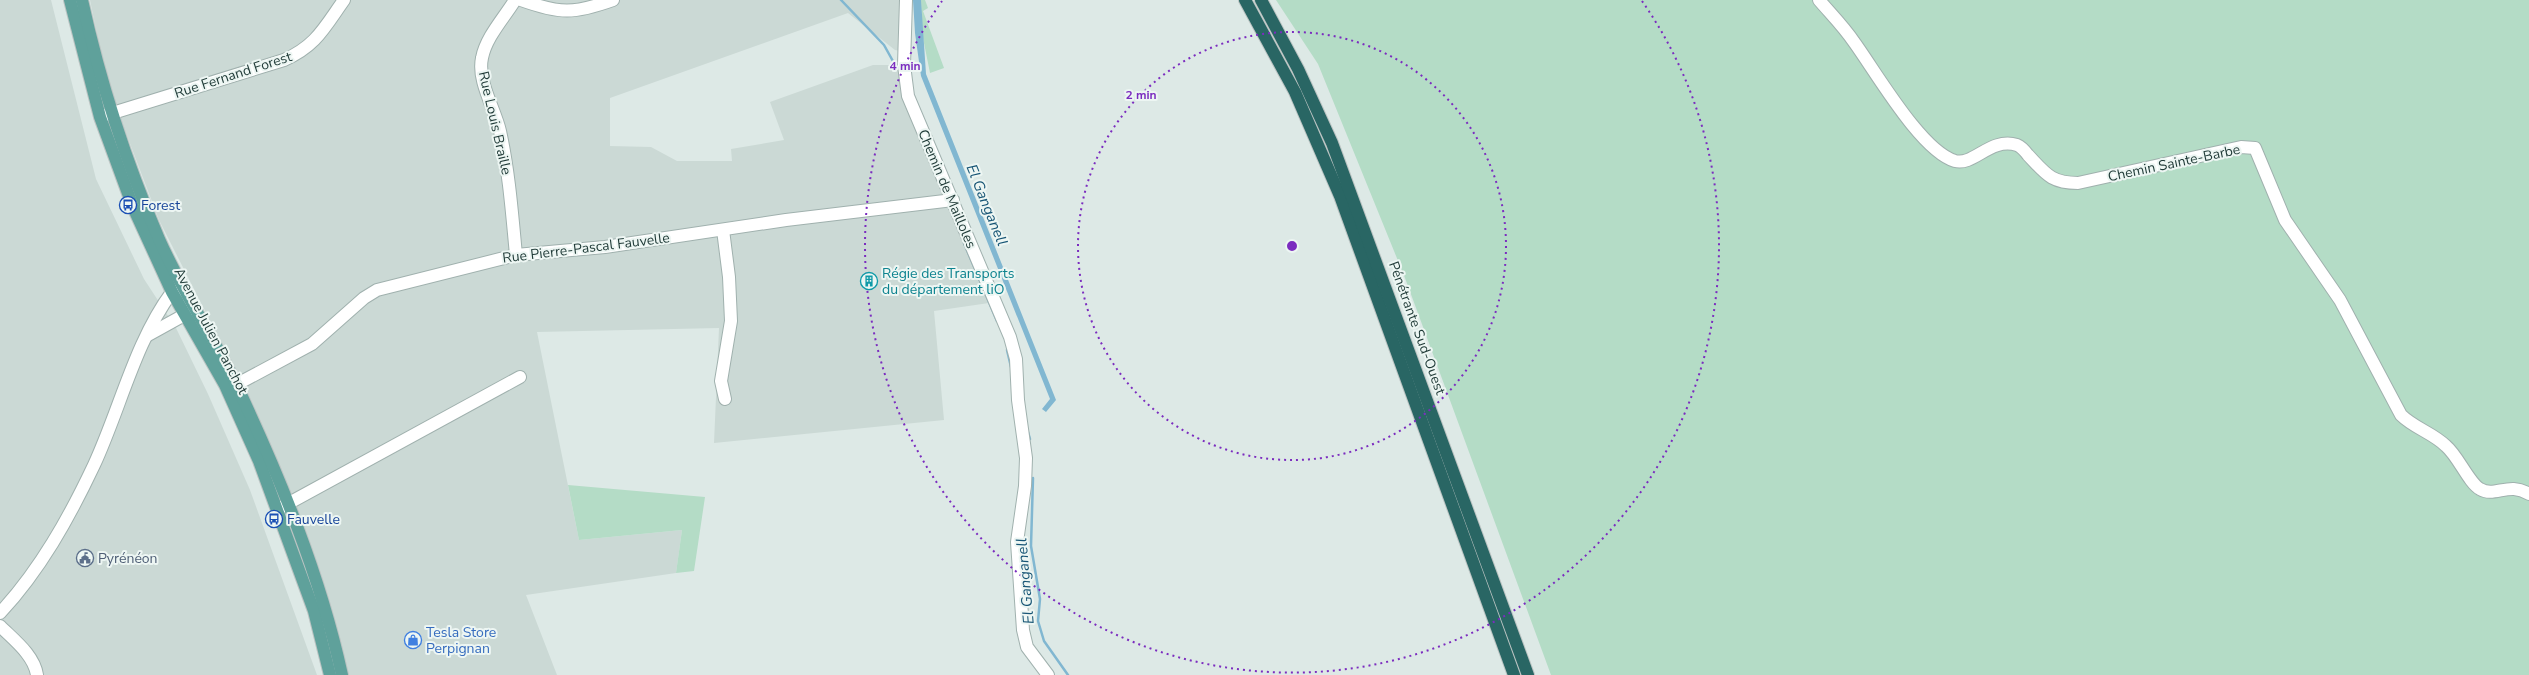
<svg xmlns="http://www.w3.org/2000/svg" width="2529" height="675" viewBox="0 0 2529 675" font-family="'Nunito Sans',sans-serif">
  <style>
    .built { fill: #cbd9d5 }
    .green { fill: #b4dcc6 }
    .water { fill: #81b7d1 }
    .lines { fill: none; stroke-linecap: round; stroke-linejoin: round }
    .stream { stroke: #81b7d1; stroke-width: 2.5 }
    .minor-casing { stroke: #a0b1ae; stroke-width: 14 }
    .major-casing { stroke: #bcc4c3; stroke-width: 14 }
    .highway-casing { stroke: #bcc4c3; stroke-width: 14 }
    .minor { stroke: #fff; stroke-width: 12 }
    .major { stroke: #5fa19b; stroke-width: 12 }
    .highway { stroke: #296664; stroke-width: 12 }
    .ring { fill: none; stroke: #7b2cbf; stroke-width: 2; stroke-dasharray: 2 4 }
    .labels { text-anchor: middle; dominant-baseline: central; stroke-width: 4; stroke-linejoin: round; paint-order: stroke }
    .street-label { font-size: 14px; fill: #1e3936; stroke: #edf6f3 }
    .transit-label { font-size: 14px; fill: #164399; stroke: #edf6f3; text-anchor: start }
    .culture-label { font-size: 14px; fill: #0d838f; stroke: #edf6f3; text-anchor: start }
    .service-label { font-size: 14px; fill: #4e5e75; stroke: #edf6f3; text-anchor: start }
    .shop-label { font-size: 14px; fill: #366cbe; stroke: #edf6f3; text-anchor: start }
    .water-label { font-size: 15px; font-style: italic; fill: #175575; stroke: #edf6f3 }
    .centre { fill: #7b2cbf; stroke: #edf6f3; stroke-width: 2 }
    .ring-label { font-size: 12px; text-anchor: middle; font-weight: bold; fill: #7b2cbf; stroke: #edf6f3; stroke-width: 4; stroke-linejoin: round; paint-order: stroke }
  </style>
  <rect width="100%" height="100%" fill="#dde9e6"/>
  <g class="built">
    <polygon points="0,0 51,0 96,179 144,279 176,328 208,394 250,490 317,675 0,675"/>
    <polygon points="90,0 901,0 900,51 895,50 848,13 610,98 610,146 651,147 677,161 732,161 731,149 784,140 770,102 873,65 900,65 948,202 989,303 934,311 944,420 714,443 719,328 537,332 579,540 682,530 676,573 526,595 557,675 347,675 236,372 159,220 107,83"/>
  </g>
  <g class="green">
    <polygon points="921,0 925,0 928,8 923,11 944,68 930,73 922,33"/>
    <polygon points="1276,0 2529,0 2529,675 1551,675 1405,278 1318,64"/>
    <polygon points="568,485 705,497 694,571 676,573 682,530 579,540"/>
  </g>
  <polygon class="water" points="913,0 921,0 926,74 1056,400 1046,412 1042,409 1050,399 921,76 915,33"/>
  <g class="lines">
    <g class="stream">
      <polyline points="841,0 884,45 894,63"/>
      <polyline points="964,243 997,321"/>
      <polyline points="1007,350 1011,367"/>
      <polyline points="1028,432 1030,439"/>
      <polyline points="1033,478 1031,546 1040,599 1038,621 1044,641 1068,675"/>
    </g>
    <g class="minor-casing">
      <g id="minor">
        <path d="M515 0C504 18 486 37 482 58 477 81 495 109 500 131 509 172 512 213 516 255"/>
        <path d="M521 0C560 14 574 14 613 0"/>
        <polyline points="906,0 904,65 908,96 1010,337 1016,359 1018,400 1026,458 1025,486 1017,542 1023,630 1027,647 1048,675"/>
        <path d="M1819 0C1831 14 1844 27 1854 42 1876 72 1921 151 1955 161 1974 166 1990 137 2017 145 2022 147 2025 151 2028 155 2046 174 2051 183 2078 183L2241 147 2255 148 2285 220 2340 300 2401 415C2414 428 2433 433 2446 446 2458 456 2469 483 2480 489 2495 498 2509 481 2529 494"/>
        <path d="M103 116 284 60C316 46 324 28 344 0"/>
        <polyline points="723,230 729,277 731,321 721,381 725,399"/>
        <polyline points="148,335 186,314 186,305"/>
        <polyline points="228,389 312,344 364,298 377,290 516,255 605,247 786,220 953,200"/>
        <polyline points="280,508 520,377"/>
        <path d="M0 613C40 570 69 518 94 465 120 409 135 342 172 292L180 290"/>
        <path d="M0 626C14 640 34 655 37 675"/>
      </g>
    </g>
    <g class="major-casing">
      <g id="major">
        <polyline points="70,0 100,117 133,207 172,292 225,385 259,461 314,611 330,675"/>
        <path d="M82 0C100 82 126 162 159 239 181 289 212 335 236 384 280 477 320 575 342 675"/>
      </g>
    </g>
    <g class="highway-casing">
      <g id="highway">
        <polyline points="1245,0 1295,92 1340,196 1514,675"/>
        <polyline points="1261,0 1298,69 1332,143 1528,675"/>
      </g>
    </g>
    <use href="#minor" class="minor"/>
    <use href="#major" class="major"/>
    <use href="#highway" class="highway"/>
  </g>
  <g class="ring">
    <circle cx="1292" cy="246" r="214"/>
    <path d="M1642 1A427 427 0 1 1 942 1"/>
  </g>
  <defs>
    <g id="bus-ring" transform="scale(0.9)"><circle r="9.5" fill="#edf6f3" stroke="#1a4fb4" stroke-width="1.5"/><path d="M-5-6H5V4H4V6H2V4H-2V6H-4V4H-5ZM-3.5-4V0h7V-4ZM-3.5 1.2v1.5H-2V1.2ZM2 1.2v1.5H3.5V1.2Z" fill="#1a4fb4"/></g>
    <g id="building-ring" transform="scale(0.9)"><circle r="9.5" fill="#edf6f3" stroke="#0f9aa8" stroke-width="1.5"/><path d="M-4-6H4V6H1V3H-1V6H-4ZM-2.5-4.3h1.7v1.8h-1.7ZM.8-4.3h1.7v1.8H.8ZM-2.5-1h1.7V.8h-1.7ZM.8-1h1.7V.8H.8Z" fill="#0f9aa8"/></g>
    <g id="civic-ring" transform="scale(0.9)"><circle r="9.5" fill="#edf6f3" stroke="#5c6f8a" stroke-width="1.5"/><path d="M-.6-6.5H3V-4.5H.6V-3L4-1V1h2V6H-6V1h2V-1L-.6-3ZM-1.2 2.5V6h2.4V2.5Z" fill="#5c6f8a"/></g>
    <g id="shop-ring" transform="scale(0.9)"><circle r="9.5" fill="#edf6f3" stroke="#3f7fe0" stroke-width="1.5"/><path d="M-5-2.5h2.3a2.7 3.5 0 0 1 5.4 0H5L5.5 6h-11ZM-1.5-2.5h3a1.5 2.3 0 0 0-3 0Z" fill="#3f7fe0"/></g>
  </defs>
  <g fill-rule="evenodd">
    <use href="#bus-ring" x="128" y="205"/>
    <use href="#building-ring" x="869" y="281"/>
    <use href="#bus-ring" x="274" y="519"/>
    <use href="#civic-ring" x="85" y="558"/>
    <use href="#shop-ring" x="413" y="640"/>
  </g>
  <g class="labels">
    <g class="street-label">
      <text transform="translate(233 75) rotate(-18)">Rue Fernand Forest</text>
      <text transform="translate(495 123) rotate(77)">Rue Louis Braille</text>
      <text transform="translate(2174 163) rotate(-12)">Chemin Sainte-Barbe</text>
      <text transform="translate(947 189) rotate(67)">Chemin de Mailloles</text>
      <text transform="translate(586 248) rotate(-7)">Rue Pierre-Pascal Fauvelle</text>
      <text transform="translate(1417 328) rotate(70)">Pénétrante Sud-Ouest</text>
      <text transform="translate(211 331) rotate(62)">Avenue Julien Panchot</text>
    </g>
    <g class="transit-label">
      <text x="141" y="205">Forest</text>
      <text x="287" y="519">Fauvelle</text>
    </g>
    <g class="culture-label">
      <text x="882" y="273">Régie des Transports<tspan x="882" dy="16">du département liO</tspan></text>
    </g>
    <g class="service-label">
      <text x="98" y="558">Pyrénéon</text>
    </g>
    <g class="shop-label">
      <text x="426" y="632">Tesla Store<tspan x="426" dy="16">Perpignan</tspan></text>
    </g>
    <g class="water-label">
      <text transform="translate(987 205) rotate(68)">El Ganganell</text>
      <text transform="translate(1025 581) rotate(-95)">El Ganganell</text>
    </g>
  </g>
  <circle cx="1292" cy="246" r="6" class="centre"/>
  <g class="ring-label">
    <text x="905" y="70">4 min</text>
    <text x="1141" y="99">2 min</text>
  </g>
</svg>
